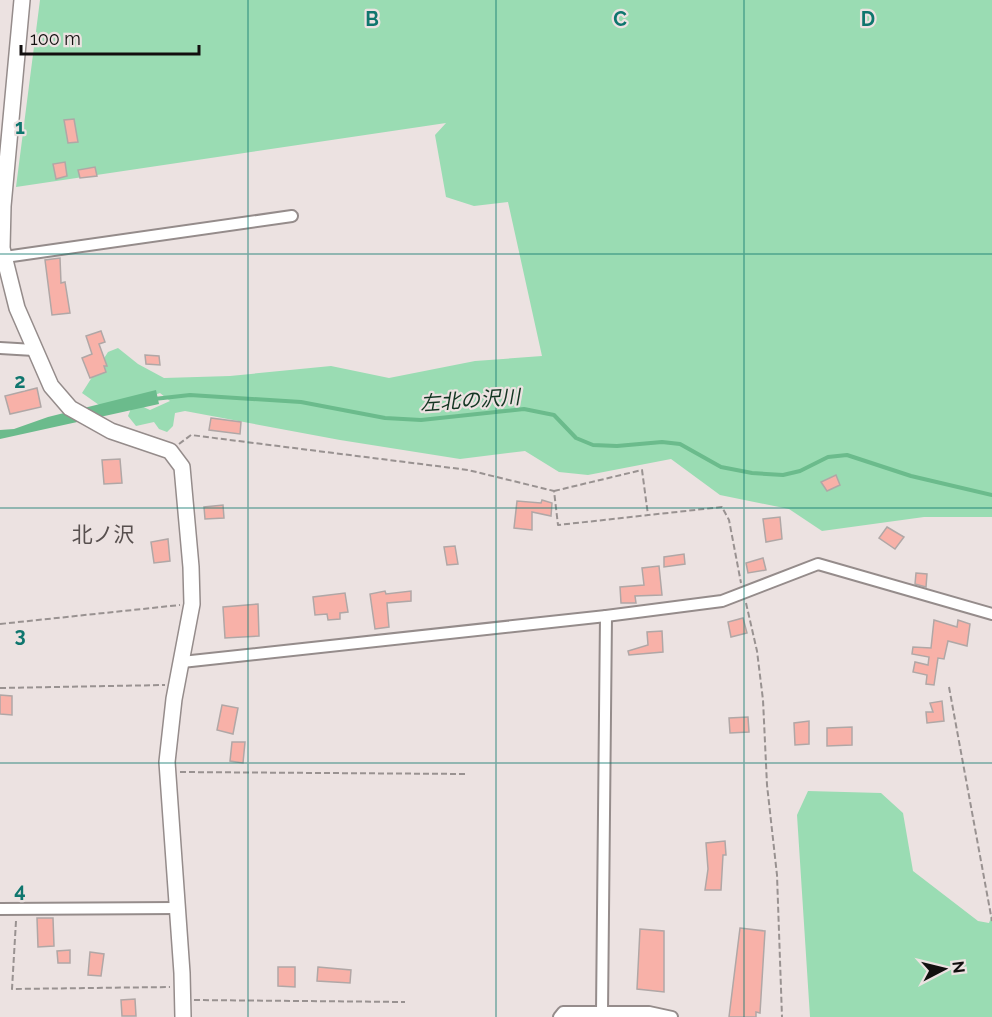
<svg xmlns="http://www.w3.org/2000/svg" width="992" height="1017" viewBox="0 0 992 1017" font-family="Raleway,'Noto Sans JP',sans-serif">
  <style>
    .green { fill: #9adcb3 }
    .water { fill: #6bbb8c }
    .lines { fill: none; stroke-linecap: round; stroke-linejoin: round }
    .stream { stroke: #6bbb8c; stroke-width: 4 }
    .building { fill: #f8b1a8; stroke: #b0a7a6; stroke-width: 1.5 }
    .street-casing { stroke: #958c8b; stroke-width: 14 }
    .secondary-casing { stroke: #958c8b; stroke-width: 18 }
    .path { stroke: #999291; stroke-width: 2; stroke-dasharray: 6 3; stroke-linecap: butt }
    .street { stroke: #fff; stroke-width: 10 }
    .secondary { stroke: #fff; stroke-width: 15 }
    .grid { fill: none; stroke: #0f766e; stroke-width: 1.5; stroke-opacity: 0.55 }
    .labels { text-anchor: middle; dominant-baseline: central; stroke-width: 4.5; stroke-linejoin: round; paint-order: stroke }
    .water-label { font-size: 20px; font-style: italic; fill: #123521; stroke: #ece2e1 }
    .quarter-label { font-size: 21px; fill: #58504f; stroke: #ece2e1 }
    .grid-label { font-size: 20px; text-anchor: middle; font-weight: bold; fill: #0f766e; stroke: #ece2e1; stroke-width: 4.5; stroke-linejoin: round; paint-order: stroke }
  </style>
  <rect width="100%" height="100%" fill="#ece2e1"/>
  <g class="green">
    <polygon points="40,0 992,0 992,517 924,517 822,531 789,509 720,495 671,459 588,475 559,472 525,451 460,459 340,440 185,411 175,413 173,426 167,432 159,429 154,422 136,426 128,416 132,406 139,405 150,410 170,401 160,393 109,412 82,393 108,352 118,348 138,364 164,378 230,376 331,366 389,378 475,361 542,356 508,202 474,206 446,197 435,135 446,123 16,187"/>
    <polygon points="808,791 881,793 903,813 913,871 978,921 989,923 992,915 992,1017 810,1017 797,815"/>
  </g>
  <polygon class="water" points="156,390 159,404 0,439 0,430 14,429 48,417"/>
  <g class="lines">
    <polyline class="stream" points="154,399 190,395 301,402 385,418 421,420 524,409 554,415 576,438 593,445 617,446 662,442 680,444 721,467 752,473 783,475 800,471 828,457 847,455 911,476 992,495"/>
  </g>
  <g class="building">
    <polygon points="74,119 78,142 68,143 64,120"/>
    <polygon points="65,162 67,176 56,179 53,164"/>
    <polygon points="95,167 97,176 80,178 78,170"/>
    <polygon points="60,258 61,283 65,282 70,313 52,315 45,260"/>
    <polygon points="101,331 105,342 99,344 107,366 104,366 106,372 90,378 82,358 92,354 86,336"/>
    <polygon points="145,355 159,356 160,365 146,364"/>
    <polygon points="37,388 41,407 10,414 5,396"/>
    <polygon points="211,418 241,422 240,434 209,430"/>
    <polygon points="120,459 122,483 104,484 102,460"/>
    <polygon points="836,475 840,485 827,491 821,482"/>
    <polygon points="542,500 552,503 551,516 532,512 532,530 514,528 517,501 541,503"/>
    <polygon points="223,505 224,518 205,519 204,507"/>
    <polygon points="780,517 782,539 766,542 763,519"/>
    <polygon points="887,527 904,537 895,549 879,538"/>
    <polygon points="168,539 170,561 154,563 151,542"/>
    <polygon points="455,546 458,564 447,565 444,547"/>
    <polygon points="684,554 685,564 664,567 664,557"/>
    <polygon points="763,558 766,570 748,573 746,563"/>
    <polygon points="659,566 662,595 635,596 636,603 621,603 620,587 644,585 642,568"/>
    <polygon points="916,573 927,574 926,587 915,584"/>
    <polygon points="385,591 386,594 411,591 411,601 387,603 389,627 375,629 370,594"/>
    <polygon points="345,593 348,612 340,613 340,619 328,620 327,614 315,615 313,597"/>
    <polygon points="258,604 259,636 225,638 223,607"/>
    <polygon points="743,618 747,633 731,637 728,622"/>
    <polygon points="934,620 957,627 958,620 970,624 967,646 948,641 944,659 938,658 934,685 926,684 927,675 913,672 915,662 928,665 929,657 912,654 913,647 931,648"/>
    <polygon points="662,631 663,652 629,655 628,651 648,645 647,632"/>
    <polygon points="0,695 12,696 12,715 0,714"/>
    <polygon points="942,701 944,721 927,723 926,712 933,712 930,703"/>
    <polygon points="222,705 238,708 233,734 217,730"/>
    <polygon points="748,717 749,732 730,733 729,718"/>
    <polygon points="809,721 809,744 795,745 794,723"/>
    <polygon points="852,727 852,745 827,746 827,728"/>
    <polygon points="232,742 245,742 243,763 230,761"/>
    <polygon points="725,841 726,855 723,855 721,890 705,890 708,869 706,843"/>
    <polygon points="37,918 53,918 54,946 38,947"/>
    <polygon points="740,928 765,931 760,1013 756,1012 756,1017 729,1017"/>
    <polygon points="640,929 664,931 664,992 637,989"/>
    <polygon points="70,950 70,963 58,963 57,951"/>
    <polygon points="90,952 104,954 101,976 88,975"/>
    <polygon points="278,967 295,967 295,987 278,986"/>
    <polygon points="318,967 351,970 350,983 317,981"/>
    <polygon points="135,999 136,1016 122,1016 121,1000"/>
  </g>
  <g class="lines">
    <g class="street-casing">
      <g id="street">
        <polyline points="5,257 292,216"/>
        <polyline points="0,348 34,350"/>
        <polyline points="182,662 606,616 722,601 818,564 992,614"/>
        <polyline points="0,909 178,908"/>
        <polyline points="602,1012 606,616"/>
        <polyline points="559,1017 563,1012 649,1012 672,1017"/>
      </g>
    </g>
    <g class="secondary-casing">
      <polyline id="secondary" points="22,0 3,206 2,248 17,308 51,386 70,408 111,431 170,451 182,467 191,567 192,604 174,699 167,762 182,973 183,1017"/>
    </g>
    <g class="path">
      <polyline points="179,444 191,435 468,470 554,491 558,525 722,507 729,520 741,583"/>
      <polyline points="554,491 642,470 648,515"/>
      <polyline points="746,603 757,651 763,700 767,785 777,875 782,1017"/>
      <polyline points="0,624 180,605"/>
      <polyline points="949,687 992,921"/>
      <polyline points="0,688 165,685"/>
      <polyline points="180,772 467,774"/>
      <polyline points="16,921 12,989 170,987"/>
      <polyline points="194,1000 405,1002"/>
    </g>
    <use href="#street" class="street"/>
    <use href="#secondary" class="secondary"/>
  </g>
  <path class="grid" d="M248 0V1017M496 0V1017M744 0V1017M0 254H992M0 508H992M0 763H992"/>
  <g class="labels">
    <g class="water-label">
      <text transform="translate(470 400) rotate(-4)">左北の沢川</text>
    </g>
    <g class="quarter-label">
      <text x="103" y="534">北ノ沢</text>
    </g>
  </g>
  <g class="grid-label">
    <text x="372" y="26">B</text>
    <text x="620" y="26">C</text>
    <text x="868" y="26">D</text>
    <text x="20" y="134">1</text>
    <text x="20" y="388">2</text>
    <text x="20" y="642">3</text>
    <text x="20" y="897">4</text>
  </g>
  <g transform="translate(944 969) rotate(83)" stroke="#ece2e1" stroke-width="4.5" paint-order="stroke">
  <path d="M0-4.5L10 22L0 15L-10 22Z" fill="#120f0f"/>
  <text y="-9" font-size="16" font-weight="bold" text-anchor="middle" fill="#120f0f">N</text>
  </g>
  <path d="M21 45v9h178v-9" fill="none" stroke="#120f0f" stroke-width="3"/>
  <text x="30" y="45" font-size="18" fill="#120f0f" stroke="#ece2e1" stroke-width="4.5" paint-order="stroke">100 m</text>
</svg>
